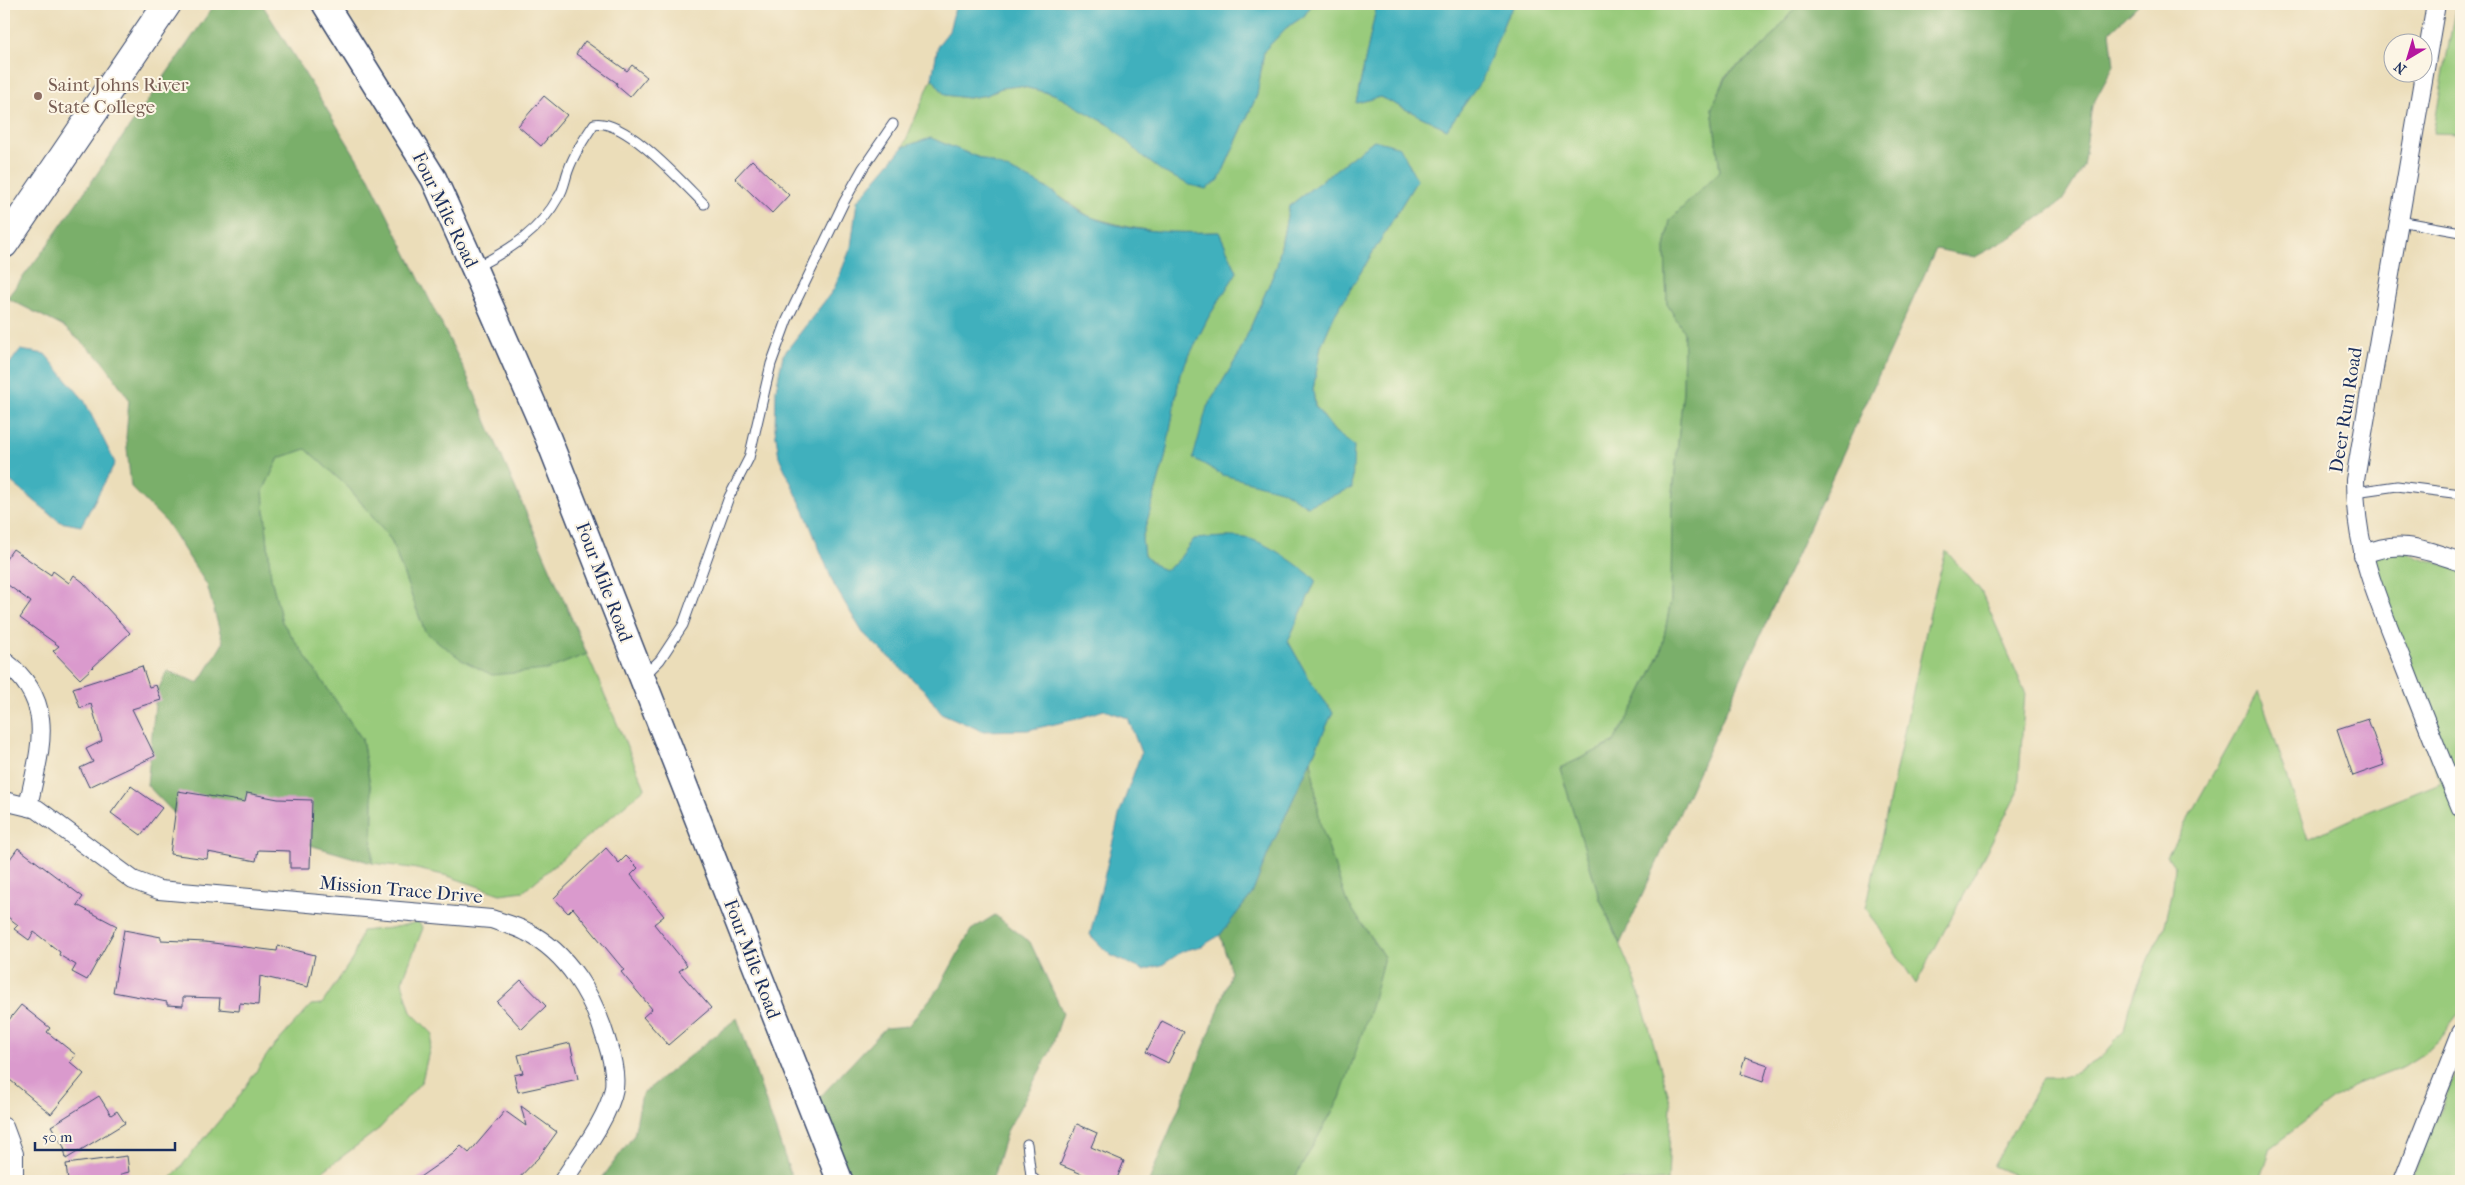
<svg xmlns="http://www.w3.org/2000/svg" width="2465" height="1185" viewBox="0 0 2465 1185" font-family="'IM FELL French Canon',serif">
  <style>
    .green { fill: #99cb7b; stroke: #5a7d6c; fill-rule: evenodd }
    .forest { fill: #7aaf6b; stroke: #4a6f64 }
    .water { fill: #41b0bd; stroke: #2e708e }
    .building { fill: #da9acd }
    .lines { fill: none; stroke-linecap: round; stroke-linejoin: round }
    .service-casing { stroke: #3a496c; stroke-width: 11 }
    .minor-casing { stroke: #3a496c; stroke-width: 20 }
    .secondary-casing { stroke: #3a496c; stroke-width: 28 }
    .primary-casing { stroke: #3a496c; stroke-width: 30 }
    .service { stroke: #fff; stroke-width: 9 }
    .minor { stroke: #fff; stroke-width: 18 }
    .secondary { stroke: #fff; stroke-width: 25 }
    .primary { stroke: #fff; stroke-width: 28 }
    .education-dot { fill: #8d6e63; stroke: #fcf5e5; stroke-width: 2 }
    .labels { text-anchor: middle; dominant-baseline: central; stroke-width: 4; stroke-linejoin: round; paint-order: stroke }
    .education-label { font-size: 19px; fill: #785e54; stroke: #fcf5e5; text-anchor: start }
    .street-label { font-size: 19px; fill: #1b2f5e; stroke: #fcf5e5 }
  </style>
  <rect width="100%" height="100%" fill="#fcf5e5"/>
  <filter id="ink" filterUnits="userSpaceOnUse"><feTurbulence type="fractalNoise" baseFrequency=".02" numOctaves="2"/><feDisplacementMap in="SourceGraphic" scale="10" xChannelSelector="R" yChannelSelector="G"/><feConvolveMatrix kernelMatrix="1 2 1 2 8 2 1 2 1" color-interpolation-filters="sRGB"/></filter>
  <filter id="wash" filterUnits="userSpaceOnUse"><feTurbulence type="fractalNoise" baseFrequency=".0096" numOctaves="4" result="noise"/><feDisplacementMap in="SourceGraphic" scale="20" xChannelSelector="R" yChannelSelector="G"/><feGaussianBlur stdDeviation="1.12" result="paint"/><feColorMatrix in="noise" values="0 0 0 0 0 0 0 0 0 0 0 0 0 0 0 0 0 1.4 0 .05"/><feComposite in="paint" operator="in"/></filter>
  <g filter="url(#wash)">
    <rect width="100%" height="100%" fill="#ebddb9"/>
    <g class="green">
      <path d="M1312 4H1377L1356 103 1380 97 1447 129 1495 45 1506 18 1515 4H1798L1766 44 1727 74 1712 108 1720 171 1670 220 1665 249 1667 304 1684 331 1683 391 1672 503 1671 600 1661 652 1637 702 1613 743 1560 768 1600 899 1636 982 1671 1104 1668 1181H1293L1340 1098 1384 957 1346 900 1320 823 1311 760 1333 712 1313 686 1288 641 1316 580 1250 539 1227 537 1194 539 1176 563 1164 571 1144 556 1142 539 1165 458 1180 374 1208 318 1237 272 1219 232 1168 233 1128 227 1090 217 1047 188 931 138 903 147 932 78 945 95 968 98 987 95 1001 88 1019 86 1054 94 1112 126 1142 156 1219 180 1257 95 1264 51 1286 28 1304 16ZM1374 140 1417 180 1334 316 1321 346 1313 390 1315 406 1335 432 1354 447 1307 506 1284 491 1207 407 1238 356 1277 266 1289 206Z"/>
      <polygon points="2456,4 2461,4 2461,134 2433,133"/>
      <polygon points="306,449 350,489 391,540 425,632 546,670 587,654 645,788 524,891 500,894 448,876 412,868 372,863 373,802 362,739 282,622 271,578 263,491 279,458"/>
      <polygon points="2374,542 2461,571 2461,1006 2459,1014 2432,1048 2404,1066 2352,1086 2270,1148 2259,1181 2014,1181 2017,1176 1993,1166 2043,1078 2060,1078 2084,1068 2101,1058 2124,1031 2129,1007 2149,957 2164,929 2172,895 2175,867 2167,856 2259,691 2308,839 2365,813 2440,783 2369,585"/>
      <polygon points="1946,551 1981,591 2025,692 2018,792 1916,984 1866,908 1933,599"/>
      <polygon points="418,922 423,928 402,982 411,1012 433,1034 422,1081 380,1128 310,1181 169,1181 238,1098 269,1052 311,1005 322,1004 353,958 362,931 391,928"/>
      <polygon points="2461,1059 2461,1181 2410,1181"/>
    </g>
    <g class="forest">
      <polygon points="215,4 262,4 369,178 464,369 587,654 546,670 492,675 462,660 425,632 391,540 350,489 306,449 279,458 263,491 271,578 282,622 362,739 373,802 372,863 313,846 280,826 204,812 174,813 147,785 156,694 167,671 199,683 223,643 207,585 166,522 131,487 126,438 129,399 101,359 64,327 7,298 46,247"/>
      <polygon points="1798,4 2139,4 2110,32 2114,65 2092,106 2083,167 2062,201 2015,235 1975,257 1936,249 1620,944 1600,899 1560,768 1613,743 1637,702 1661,652 1671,600 1672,503 1683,391 1684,332 1667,304 1665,249 1670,220 1720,171 1712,108 1728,74 1766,44"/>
      <polygon points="1311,760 1320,823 1346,900 1384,957 1371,1007 1340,1098 1293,1181 1149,1181 1216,1017 1231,972 1220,935 1252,894 1267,856"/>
      <polygon points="995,915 1030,942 1063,1013 1050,1052 1007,1131 992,1181 851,1181 819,1098 885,1028 908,1026 939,988 971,930"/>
      <polygon points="737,1018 793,1181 600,1181 634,1135 642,1094"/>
    </g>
    <g class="water">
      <polygon points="956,4 1312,4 1304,16 1286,28 1264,51 1257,95 1219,180 1206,189 1190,185 1163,172 1142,156 1111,126 1054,94 1019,86 1001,88 987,95 968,98 945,95 932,78 938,45 949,31"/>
      <polygon points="1377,4 1515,4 1506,18 1482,80 1447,129 1380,97 1356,103"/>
      <path d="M931 138C969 155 1009 167 1046 188 1061 196 1075 211 1091 217 1131 233 1177 233 1219 232L1237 272 1208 318 1180 374 1165 458 1142 539 1144 556 1164 571 1176 563 1194 539C1212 538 1232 535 1250 539 1271 545 1300 566 1316 580L1288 641 1313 686 1333 712 1267 856 1252 894 1220 935 1202 946 1183 951 1162 965 1143 970 1110 955 1090 935 1120 812 1141 753 1128 718 1104 710 1077 719 1028 730 982 731 941 713 924 690 863 633 834 585 805 513 779 457 775 429 776 389 783 355 834 289 851 247 857 201 903 147Z"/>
      <polygon points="1374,140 1400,147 1417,180 1334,316 1321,346 1313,390 1315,406 1335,432 1354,446 1352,488 1307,506 1284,491 1223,475 1193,458 1207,407 1238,356 1277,266 1289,206"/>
      <polygon points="20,350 45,354 84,400 115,463 81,526 60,522 4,476 4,371"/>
    </g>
    <g id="blocks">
      <g class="building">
        <polygon points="585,41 627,71 632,65 647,77 630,97 616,85 617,83 576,54"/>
        <polygon points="544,96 567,115 541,146 518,126"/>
        <polygon points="752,160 789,195 772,213 735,178"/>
        <polygon points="13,549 51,575 53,571 69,583 74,575 83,582 130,633 80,679 53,651 59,646 20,618 31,602 4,582 4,562"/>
        <polygon points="142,666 149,687 156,685 161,700 132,709 155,756 89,787 80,768 93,762 86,749 102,741 91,704 80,708 73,688"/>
        <polygon points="2368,719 2384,765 2353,776 2337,729"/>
        <polygon points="131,786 162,808 141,835 111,813"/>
        <polygon points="178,791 245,802 247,793 278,799 312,800 310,868 290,868 290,851 258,850 256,861 208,852 207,859 170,854"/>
        <polygon points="18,848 83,897 77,905 117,926 87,980 72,972 76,965 59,955 60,952 34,932 29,940 14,929 18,925 4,914 4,867"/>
        <polygon points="606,848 619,863 626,856 638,868 631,875 664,916 654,924 687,965 679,971 711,1008 668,1045 643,1017 652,1009 621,972 624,970 573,908 568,913 554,898"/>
        <polygon points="124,930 161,937 161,940 205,942 277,951 278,946 315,955 308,987 260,976 258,1005 240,1003 239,1011 219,1009 220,998 183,997 183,1006 167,1005 167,1002 113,992"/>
        <polygon points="521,980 546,1006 522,1029 497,1002"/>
        <polygon points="21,1005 50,1028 47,1032 76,1055 70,1062 84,1074 51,1114 4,1075 4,1026"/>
        <polygon points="1162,1021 1184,1032 1168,1063 1146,1052"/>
        <polygon points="570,1043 578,1079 518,1092 514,1075 523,1073 518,1055"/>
        <polygon points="1745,1057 1768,1065 1763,1082 1740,1074"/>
        <polygon points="99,1096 111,1115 117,1111 125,1123 66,1159 64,1147 51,1126"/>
        <polygon points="521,1106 557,1132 539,1157 516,1181 414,1181 453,1154 461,1146 469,1153 505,1111 526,1126"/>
        <polygon points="1077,1124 1097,1133 1091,1147 1124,1161 1116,1181 1099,1181 1060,1165"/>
        <polygon points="127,1156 129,1172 121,1174 122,1181 68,1181 66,1164"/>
      </g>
    </g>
  </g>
  <g filter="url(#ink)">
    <use href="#blocks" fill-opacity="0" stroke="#3a496c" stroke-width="1"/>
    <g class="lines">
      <g class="service-casing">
        <g id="service">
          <polyline points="2399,221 2461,232"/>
          <path d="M476 267C510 250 540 231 559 196 564 189 565 179 568 171 574 154 584 139 594 124 625 118 682 182 704 204"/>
          <polyline points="2355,492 2397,486 2461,494"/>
          <polyline points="644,676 660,660 683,625 729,497 749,458 771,364 787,320 844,202 863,168 893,124"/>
          <polyline points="1027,1144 1031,1176 1036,1181"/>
        </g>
      </g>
      <g class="minor-casing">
        <g id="minor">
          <path d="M2436 4 2355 480C2355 551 2377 598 2403 663 2422 712 2441 760 2461 808"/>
          <path d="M2363 555C2400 538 2425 550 2461 562"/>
          <path d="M4 661C59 703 39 750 28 807"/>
          <path d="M4 801 37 809 133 880 159 890 491 919C503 923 516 926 527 932 568 953 593 996 606 1039 611 1055 616 1072 614 1088 609 1117 579 1156 563 1181"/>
          <polyline points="4,1127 14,1154 14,1181"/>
          <polyline points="2403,1181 2461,1033"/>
        </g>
      </g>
      <g class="secondary-casing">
        <polyline id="secondary" points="325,4 434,179 474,268 548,438 840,1181"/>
      </g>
      <g class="primary-casing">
        <polyline id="primary" points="4,244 167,4"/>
      </g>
      <use href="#service" class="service"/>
      <use href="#minor" class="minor"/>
      <use href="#secondary" class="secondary"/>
      <use href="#primary" class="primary"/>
    </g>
  </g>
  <circle class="education-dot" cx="38" cy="96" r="5"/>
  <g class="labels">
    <g class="education-label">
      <text x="48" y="85">Saint Johns River<tspan x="48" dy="22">State College</tspan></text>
    </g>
    <g class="street-label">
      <text transform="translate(445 210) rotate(64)">Four Mile Road</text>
      <text transform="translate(2346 410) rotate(-81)">Deer Run Road</text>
      <text transform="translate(604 582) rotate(69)">Four Mile Road</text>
      <text transform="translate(401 890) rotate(5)">Mission Trace Drive</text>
      <text transform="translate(752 959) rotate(69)">Four Mile Road</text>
    </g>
  </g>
  <rect width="2465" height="1185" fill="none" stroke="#fcf5e5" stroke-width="20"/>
  <g transform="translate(2408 58) rotate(218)"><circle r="24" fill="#fcf5e5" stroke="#a2a6af"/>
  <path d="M0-4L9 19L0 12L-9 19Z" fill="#b5179e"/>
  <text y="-8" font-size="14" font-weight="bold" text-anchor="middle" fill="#1b2f5e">N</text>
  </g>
  <path d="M35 1142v8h140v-8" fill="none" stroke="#1b2f5e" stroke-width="2.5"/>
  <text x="42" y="1142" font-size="15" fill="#1b2f5e" stroke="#fcf5e5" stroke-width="4" paint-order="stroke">50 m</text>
</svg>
